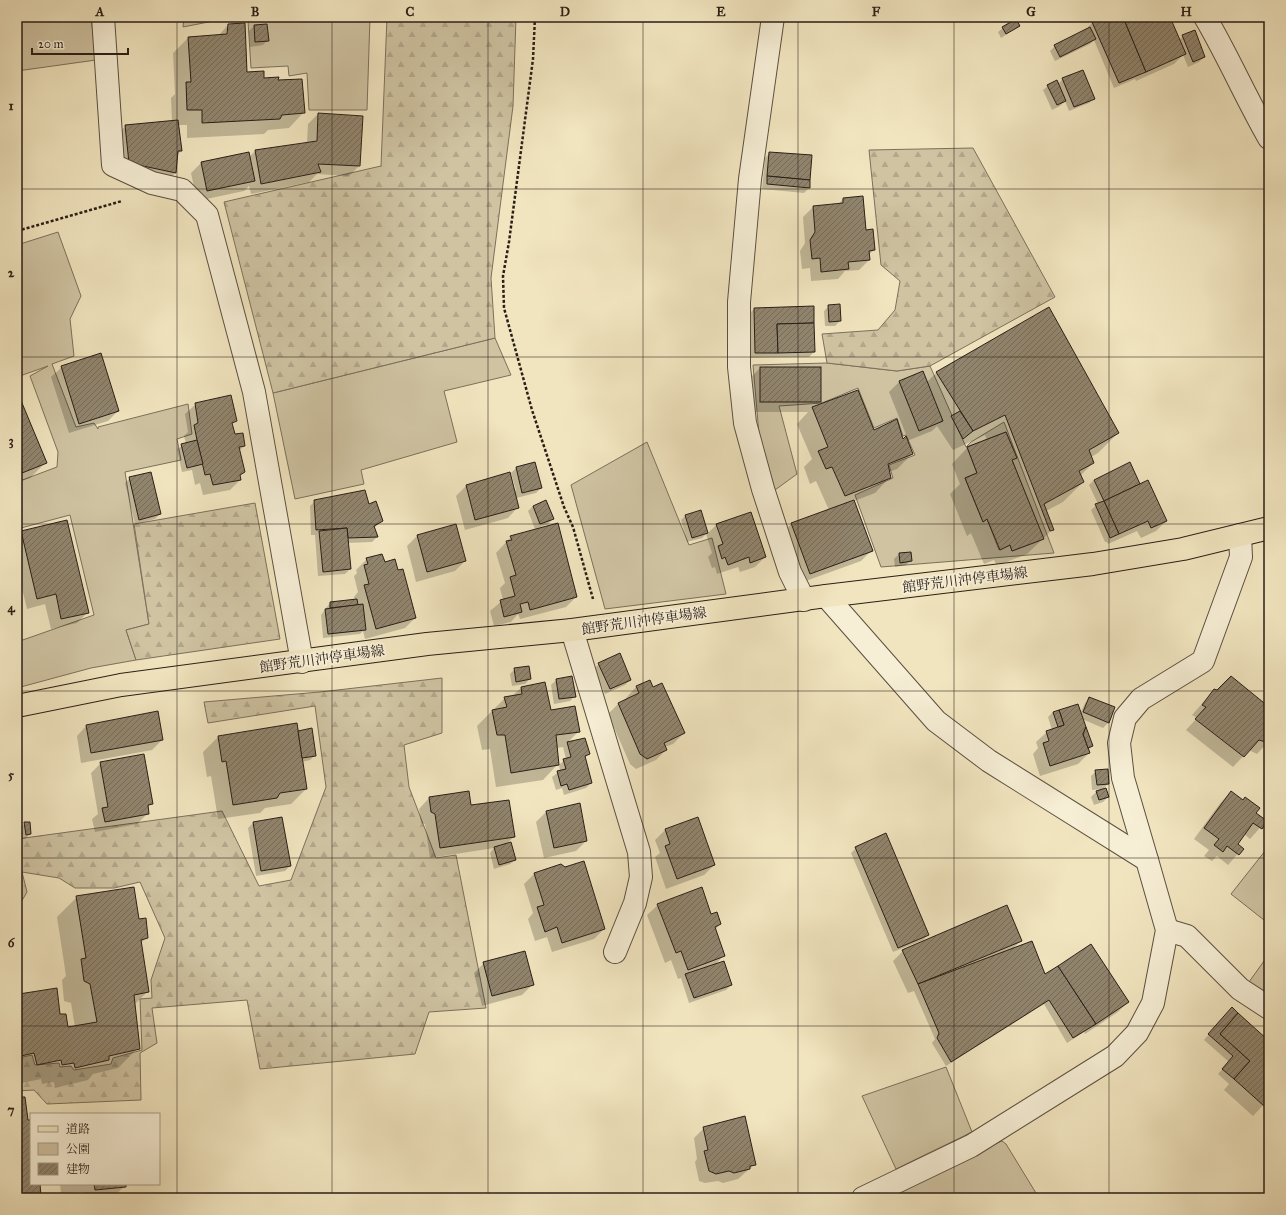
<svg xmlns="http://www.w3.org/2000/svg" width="1286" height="1215" viewBox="0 0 1286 1215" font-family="'IM FELL Great Primer','Noto Serif JP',serif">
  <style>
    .green { fill: #cfc3a2; stroke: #7c705c; fill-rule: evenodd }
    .forest { fill: url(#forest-firs); stroke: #7c705c }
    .shadow { fill: #0003 }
    .building { fill: url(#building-hatch); stroke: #291e17 }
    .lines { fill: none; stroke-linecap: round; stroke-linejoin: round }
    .minor-casing { stroke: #5b5041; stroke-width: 24 }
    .major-casing { stroke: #291e17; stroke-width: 24 }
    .path { stroke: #291e17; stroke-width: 2.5; stroke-dasharray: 3 2; stroke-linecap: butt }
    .minor { stroke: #f6eed5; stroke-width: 22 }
    .major { stroke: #f1e5bf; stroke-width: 22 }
    .grid { fill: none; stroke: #291e17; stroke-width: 1; stroke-opacity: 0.55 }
    .labels { text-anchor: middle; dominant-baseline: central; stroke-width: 4; stroke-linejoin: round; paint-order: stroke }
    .street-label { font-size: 14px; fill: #291e17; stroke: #f6eed5 }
    .neatline { fill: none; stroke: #291e17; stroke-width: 1.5 }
    .grid-label { font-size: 13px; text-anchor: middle; font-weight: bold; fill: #291e17 }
  </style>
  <defs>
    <pattern id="forest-firs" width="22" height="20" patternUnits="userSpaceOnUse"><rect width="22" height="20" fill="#cfc3a2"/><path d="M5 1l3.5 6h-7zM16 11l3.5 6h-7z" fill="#b2a78b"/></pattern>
    <pattern id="building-hatch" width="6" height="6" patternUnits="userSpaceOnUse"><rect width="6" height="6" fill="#91856e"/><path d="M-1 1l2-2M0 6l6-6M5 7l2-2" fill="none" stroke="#766c59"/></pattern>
  </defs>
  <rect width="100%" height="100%" fill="#f1e5bf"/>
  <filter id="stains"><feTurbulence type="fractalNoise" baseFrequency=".005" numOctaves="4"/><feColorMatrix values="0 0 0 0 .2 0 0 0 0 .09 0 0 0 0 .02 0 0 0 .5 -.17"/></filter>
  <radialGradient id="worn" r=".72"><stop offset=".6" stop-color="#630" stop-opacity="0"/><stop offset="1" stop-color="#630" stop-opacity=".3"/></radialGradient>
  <g class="green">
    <polygon points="17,17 91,17 96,60 17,71"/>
    <polygon points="184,17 234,17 183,27"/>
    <polygon points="333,17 370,17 367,110 309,110 307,73 289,76 288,66 251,68 248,21"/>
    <polygon points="58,232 81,296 70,319 74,356 52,364 76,427 94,423 98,429 98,427 188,404 192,434 177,439 181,460 125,472 149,624 126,630 136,660 91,668 17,688 17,642 94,615 70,515 17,529 17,482 57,467 58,452 30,376 48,366 17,377 17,245"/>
    <polygon points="495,338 511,375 444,391 457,442 361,470 364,484 295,499 273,393"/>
    <path d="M827 363 897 371 930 366 966 447 971 442 1004 422 1054 553 881 567 855 495 893 478 889 465 915 455 906 435 903 436 897 418 874 428 858 388 822 403 779 406 797 474 775 490 759 434 753 365ZM1006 432 1017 458 1012 460 1043 539 1012 551 1010 545 999 550 987 519 983 522 965 478 977 473 967 447Z"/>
    <polygon points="647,442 689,545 712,538 726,594 605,609 571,485"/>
    <polygon points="1269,846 1269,924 1231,894"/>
    <polygon points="1269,954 1269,994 1249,982"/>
    <polygon points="946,1067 972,1132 896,1169 862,1096"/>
    <polygon points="1002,1141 1006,1144 1039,1198 882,1198 961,1158"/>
  </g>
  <g class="forest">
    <polygon points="387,17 516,17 513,106 491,278 495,338 273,393 224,202 381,166"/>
    <polygon points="973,148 1055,297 930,366 897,371 827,363 822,334 878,330 895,310 900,281 881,265 869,150"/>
    <polygon points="255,503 280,639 136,660 126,630 149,624 134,524"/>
    <polygon points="442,678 442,733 404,745 409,787 436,858 456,855 486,1008 429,1012 415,1054 260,1069 247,1000 152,1008 157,1043 140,1053 141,1100 47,1104 34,1090 17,1091 17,1062 21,1061 23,1057 32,1055 35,1065 59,1063 60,1067 71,1066 74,1070 111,1064 113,1058 142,1050 140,999 152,998 151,980 165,938 140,882 114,888 75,888 59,878 22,872 27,892 17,909 17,839 222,811 259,886 291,880 326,787 315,706 208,723 204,702 320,692"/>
  </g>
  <g class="shadow">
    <polygon points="1106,17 1169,17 1179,40 1183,36 1204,57 1199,62 1188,67 1183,55 1174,64 1136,81 1135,79 1114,88 1094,40 1090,44 1055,61 1050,51 1055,46 1089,29 1088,27 1093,22"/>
    <polygon points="228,25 246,74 263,79 304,112 289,128 268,130 264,134 187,138 187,125 178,125 181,151 177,155 175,173 165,183 119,174 115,136 126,126 172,122 171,98 175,94 173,53 188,38 218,36"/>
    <polygon points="254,26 268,40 263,45 250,47 249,31"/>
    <polygon points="1019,26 1001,38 998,32 1003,28"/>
    <polygon points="1063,79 1094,99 1089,103 1069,111 1065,101 1060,106 1052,110 1043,90 1048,86 1058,84"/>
    <polygon points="318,114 359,166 349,176 317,174 309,182 251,194 249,186 244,191 197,201 191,173 201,163 248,153 249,157 255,151 307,143 308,124"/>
    <polygon points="770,153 809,188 804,193 762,189 765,158"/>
    <polygon points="862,197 865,231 874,250 868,255 869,260 859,270 845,271 838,279 811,281 810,268 802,269 800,251 805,243 803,217 814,206 838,205 843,199"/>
    <polygon points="829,306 840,321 835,326 825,326 824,311"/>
    <polygon points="754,309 814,352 809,357 750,358 749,314"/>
    <polygon points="62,367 118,411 108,421 69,433 51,377"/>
    <polygon points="760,368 820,368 820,402 815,407 903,441 907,437 889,392 899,382 927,382 936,373 1118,433 1098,453 1091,457 1093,463 1080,476 1083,482 1063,502 1046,511 1052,530 1027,554 997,566 994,560 984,564 971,533 967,536 950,494 960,484 952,464 967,448 987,440 985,435 953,450 937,426 932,431 907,441 912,454 897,469 889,472 890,477 875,493 854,501 872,550 861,561 800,583 782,534 792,523 829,510 816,481 810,484 804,467 812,459 797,424 808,412 750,412 750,378"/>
    <polygon points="17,393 46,462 30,478 17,483"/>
    <polygon points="196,404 235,421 232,424 235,435 244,446 239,451 243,472 239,476 240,480 230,490 203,495 200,483 195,485 192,470 182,472 177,449 186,444 184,436 188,432 185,414"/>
    <polygon points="516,468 541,488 536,493 516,498 518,507 508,518 465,530 456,496 466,486 509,473 514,491 516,490 511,473"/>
    <polygon points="130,478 160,514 155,519 135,524 125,483"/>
    <polygon points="1094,480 1140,485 1166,521 1156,531 1141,538 1137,531 1108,544 1107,542 1105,542 1091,510 1098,504 1089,485"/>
    <polygon points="315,501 368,505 382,521 374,528 377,537 372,542 347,543 350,569 345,574 318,576 315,535 311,535 310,506"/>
    <polygon points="533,506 553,519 548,524 535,529 528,511"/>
    <polygon points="700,511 707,534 717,524 765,557 755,567 740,572 738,567 717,574 715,567 712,568 708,557 712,553 706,534 702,538 687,542 681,520 686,515"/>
    <polygon points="66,521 88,612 77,623 51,629 45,604 27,609 17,568 17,536 21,532"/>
    <polygon points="418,535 465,561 455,571 416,582 407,546"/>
    <polygon points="511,537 576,597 566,607 520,619 518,614 511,622 494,626 490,611 503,600 500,588 505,583 496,553"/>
    <polygon points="910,553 911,560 906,565 895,567 894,559 899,554"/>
    <polygon points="367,559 384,564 415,618 405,628 365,639 363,631 360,634 323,638 321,615 330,603 355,601 354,597 358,592 354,576 357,573 356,570"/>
    <polygon points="599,664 630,680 625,685 605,694 594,669"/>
    <polygon points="515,669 530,679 525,684 512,686 510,674"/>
    <polygon points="556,680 575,696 570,701 554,704 551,685"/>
    <polygon points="649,682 684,733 673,744 665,747 666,750 656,760 636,769 630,764 608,714 618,704 627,700 626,698 636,687"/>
    <polygon points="521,688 578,732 567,743 584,739 589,754 584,758 591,783 586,788 564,795 562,788 556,790 552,777 560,771 559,765 566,759 563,747 556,748 558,764 543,780 496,787 490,749 482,750 477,726 505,698 512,696"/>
    <polygon points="1214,690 1269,709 1269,741 1257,754 1249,750 1233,767 1186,730 1197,718 1192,715"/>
    <polygon points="1090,698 1114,708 1108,723 1103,728 1082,719 1092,746 1088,750 1089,753 1078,764 1040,776 1033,754 1038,748 1036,742 1047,732 1052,730 1048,717 1053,712 1080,714 1085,703"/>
    <polygon points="87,725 162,740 152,750 81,763 77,736"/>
    <polygon points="297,732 315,755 310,760 302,762 306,789 291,804 265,808 260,813 218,819 211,776 207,777 203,752 218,737"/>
    <polygon points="101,763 152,803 147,808 148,813 137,824 95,832 92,819 98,814 91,773"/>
    <polygon points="1096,771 1108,784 1103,789 1092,790 1091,776"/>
    <polygon points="1096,792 1108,797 1103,802 1094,805 1091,797"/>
    <polygon points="1231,792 1266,821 1250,839 1244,834 1236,844 1242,849 1228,865 1217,856 1212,861 1204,856 1209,850 1194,839 1221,802"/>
    <polygon points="429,798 470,806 514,837 506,844 515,860 510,864 494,869 490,853 494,848 430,858 425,824 421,823 419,809"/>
    <polygon points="17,808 20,828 25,823 30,834 25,839 21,839 21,834 17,837"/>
    <polygon points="546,812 586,841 576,851 544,858 536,822"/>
    <polygon points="253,823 290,866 285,871 256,876 248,828"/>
    <polygon points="665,830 714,865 704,875 666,889 655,857 660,853 655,840"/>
    <polygon points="856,848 928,935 923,940 893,952 851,853"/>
    <polygon points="534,874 604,929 594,939 552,952 547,937 535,941 528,919 533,913 524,884"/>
    <polygon points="77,897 138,920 147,937 141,943 148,991 134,1005 138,1048 118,1068 93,1074 88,1080 55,1088 54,1082 42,1084 41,1079 17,1084 17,998 20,995 59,1015 67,1028 75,1027 71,1003 64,1001 62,980 66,976 57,917"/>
    <polygon points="658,905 711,915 720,924 715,930 724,955 715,965 731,985 726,990 689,1003 681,978 678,979 671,960 665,963 647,915"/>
    <polygon points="1021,941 1012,949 1045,976 1128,1002 1118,1012 1085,1034 1084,1032 1067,1043 1044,1004 946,1066 932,1043 935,1039 914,991 908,993 893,961 903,951"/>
    <polygon points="484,963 533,984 522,995 482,1006 474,973"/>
    <polygon points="1227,1013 1269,1042 1269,1099 1253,1116 1224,1090 1229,1084 1218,1074 1229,1062 1204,1040"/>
    <polygon points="17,1098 27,1121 31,1121 31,1184 39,1184 40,1195 38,1198 17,1198"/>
    <polygon points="704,1128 755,1164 738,1179 723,1183 718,1181 705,1183 699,1181 695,1162 697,1159 694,1138"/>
    <polygon points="60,1184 125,1184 125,1186 114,1196 85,1198 84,1192 61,1193"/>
  </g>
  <g class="building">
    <polygon points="1103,17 1123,17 1146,72 1119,83 1092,22"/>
    <polygon points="1123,17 1170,17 1186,54 1146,72"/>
    <polygon points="1016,19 1020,26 1006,34 1002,27"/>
    <polygon points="245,23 247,72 264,71 264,78 279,77 278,80 302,79 305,113 282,115 280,119 202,123 202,110 187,110 186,82 191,82 188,37 227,34 228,24"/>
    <polygon points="267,24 269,41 255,42 254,25"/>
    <polygon points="1090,27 1096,39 1060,57 1054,45"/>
    <polygon points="1195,30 1205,57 1193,62 1182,35"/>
    <polygon points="1083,70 1095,99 1074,107 1062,78"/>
    <polygon points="1057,80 1066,101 1057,105 1047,85"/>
    <polygon points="318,113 363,116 360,166 318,164 321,172 261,184 255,150 317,141"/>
    <polygon points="178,120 182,151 178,151 176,173 129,163 125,125"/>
    <polygon points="249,152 255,181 207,191 201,162"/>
    <polygon points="769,152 812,155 810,180 767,176"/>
    <polygon points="767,176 810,180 810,188 767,184"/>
    <polygon points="863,196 866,230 873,229 875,250 869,251 870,260 848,262 849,269 821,272 820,258 812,259 810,240 815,232 813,206 843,203 843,198"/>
    <polygon points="840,304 841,321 829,322 828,305"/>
    <polygon points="814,306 814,323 777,324 778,353 755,353 754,308"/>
    <polygon points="1049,307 1119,433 1089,450 1094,463 1079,471 1084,482 1044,504 1054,530 1050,531 1005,415 973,431 936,372"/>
    <polygon points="814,323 815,352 778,353 777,324"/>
    <polygon points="101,353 119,411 79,424 61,366"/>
    <rect x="760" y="367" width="61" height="35"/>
    <polygon points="923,371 943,421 919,431 899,381"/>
    <polygon points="858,390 874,430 897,419 903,439 906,436 913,454 888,464 891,478 845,496 832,467 826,469 818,451 828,447 812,407"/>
    <polygon points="17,391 47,463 17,475"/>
    <polygon points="231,395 237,421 232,423 235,434 243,433 245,446 239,447 245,472 240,475 241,480 213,485 210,474 205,475 197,440 194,425 198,423 195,403"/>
    <polygon points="960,411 973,431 963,439 951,416"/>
    <polygon points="1006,432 1017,458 1012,460 1044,539 1012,551 1010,545 1000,550 987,519 983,522 965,478 977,473 967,447"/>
    <polygon points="197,440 203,464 187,468 181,444"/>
    <polygon points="535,462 542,488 522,493 516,467"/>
    <polygon points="1130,462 1140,484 1104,501 1094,480"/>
    <polygon points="151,472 161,514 139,520 129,477"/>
    <polygon points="510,472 519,508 475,520 466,485"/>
    <polygon points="1148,480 1167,521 1151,528 1148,521 1119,534 1104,501"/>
    <polygon points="365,490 369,504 376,501 383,521 374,526 378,537 348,538 347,528 316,530 314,500"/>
    <polygon points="546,500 554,519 540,524 533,506"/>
    <polygon points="854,500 873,551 810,574 791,523"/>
    <polygon points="1104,501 1119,534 1110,538 1095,504"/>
    <polygon points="701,510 708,533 692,538 685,515"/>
    <polygon points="751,512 766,557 750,563 749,557 728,565 725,557 722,559 718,546 723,544 716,524"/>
    <polygon points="67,520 89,613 61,619 56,594 37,599 21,531"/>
    <polygon points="558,523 577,597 530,610 528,602 520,604 522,612 504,617 500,600 515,596 510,577 516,575 506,541 512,540 510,536"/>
    <polygon points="456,524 466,561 427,572 417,535"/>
    <polygon points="347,528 351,569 323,572 319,531"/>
    <polygon points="911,552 912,561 900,563 899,553"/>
    <polygon points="382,554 385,562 395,559 398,570 403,569 416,618 376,629 364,585 369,584 364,565 368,564 366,558"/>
    <polygon points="357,599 358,605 330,608 330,602"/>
    <polygon points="363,604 366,630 328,634 325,609"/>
    <polygon points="620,653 631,680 610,689 598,663"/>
    <polygon points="529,666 531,679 516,682 514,668"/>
    <polygon points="572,676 576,697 559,699 556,679"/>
    <polygon points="1231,676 1269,707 1269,743 1259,740 1244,757 1195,719 1206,707 1202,705 1214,689 1217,690"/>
    <polygon points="650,680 653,687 662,683 685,733 664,743 667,750 647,759 640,754 618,703 639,693 636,686"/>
    <polygon points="545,682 551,710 575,706 580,732 556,735 559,765 511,773 505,735 497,735 492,710 507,707 504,697 522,694 521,687"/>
    <polygon points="1089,697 1115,707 1109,723 1083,712"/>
    <polygon points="1078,704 1086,727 1083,734 1090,753 1050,766 1043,743 1049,741 1046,731 1064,725 1059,710"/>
    <polygon points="1059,710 1064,725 1058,727 1053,712"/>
    <polygon points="158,711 163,740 91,753 86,725"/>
    <polygon points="297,723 307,789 280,793 277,798 233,805 226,761 222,762 218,736"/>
    <polygon points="1086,727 1093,746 1088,748 1083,734"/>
    <polygon points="312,728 316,756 302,758 298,731"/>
    <polygon points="585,738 590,754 585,756 592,783 569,790 567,784 561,786 557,771 566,769 563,759 571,757 567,742"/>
    <polygon points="144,754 153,804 148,805 149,814 105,822 102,808 108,807 100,762"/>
    <polygon points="1108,769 1109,784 1097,785 1095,770"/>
    <polygon points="1106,788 1109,797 1099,800 1096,791"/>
    <polygon points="469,791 471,805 509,800 515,837 440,848 435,814 431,812 429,797"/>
    <polygon points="1231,791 1243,800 1245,797 1260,808 1256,813 1267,821 1262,829 1253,823 1238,844 1244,849 1239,855 1227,846 1223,852 1214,845 1219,839 1204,828"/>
    <polygon points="17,802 22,834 17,834"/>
    <polygon points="580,803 587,841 554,848 546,811"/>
    <polygon points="282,817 291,866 261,871 253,822"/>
    <polygon points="698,817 715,865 677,879 665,846 670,844 665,829"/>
    <polygon points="24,822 30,822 31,834 26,835"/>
    <polygon points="886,833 929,935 898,948 855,847"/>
    <polygon points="511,842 516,860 499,865 494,847"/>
    <polygon points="584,861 605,929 562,943 557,927 545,932 537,907 544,905 534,873 561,864 565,867"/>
    <polygon points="134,887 139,919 146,918 148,938 141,940 149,992 134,995 140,1049 109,1056 109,1060 75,1068 74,1063 62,1065 61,1060 37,1065 34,1053 21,1056 20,1060 17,1061 17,1010 21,1010 19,994 57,988 60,1014 66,1014 68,1027 97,1022 90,984 84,981 81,959 86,958 76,896"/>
    <polygon points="702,887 711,914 717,912 721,924 715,927 725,956 688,970 681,951 676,953 657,904"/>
    <polygon points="1007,905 1022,941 918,984 902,950"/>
    <polygon points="1032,941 1045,974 1058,966 1096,1024 1073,1038 1049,1000 951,1062 937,1038 939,1033 918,984"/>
    <polygon points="1091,944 1129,1002 1096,1024 1058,966"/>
    <polygon points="525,951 534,985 492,996 483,962"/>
    <polygon points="724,961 732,985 694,998 685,974"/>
    <polygon points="1232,1007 1238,1013 1220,1034 1250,1061 1234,1079 1222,1069 1233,1056 1208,1034"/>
    <polygon points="1238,1013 1269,1041 1269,1101 1264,1106 1234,1079 1250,1061 1220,1034"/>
    <polygon points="17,1097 25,1097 28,1120 31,1120 31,1184 40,1184 41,1196 17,1198"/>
    <polygon points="745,1116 756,1165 750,1166 750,1169 734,1173 729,1171 716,1174 709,1171 704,1151 708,1150 703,1127"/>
    <polygon points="94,1184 126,1184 126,1187 95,1190"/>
  </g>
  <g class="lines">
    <g class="minor-casing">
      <g id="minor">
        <polyline points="103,17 113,165 152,183 182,190 207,215 254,392 302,662"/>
        <polyline points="773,17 750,179 739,302 739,367 745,423 763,489 790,572 804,600"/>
        <path d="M1205 17C1228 56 1246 98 1269 138"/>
        <polyline points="826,596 936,721 989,761 1147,860 1167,930 1153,1003 1137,1033 1115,1056 971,1146 863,1198"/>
        <polyline points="572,630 639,852 641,877 635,903 615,952"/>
        <polyline points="1147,860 1123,778 1119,743 1125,718 1141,699 1203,661 1241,557 1240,535"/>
        <polyline points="1167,930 1187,936 1240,989 1269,1008"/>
      </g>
    </g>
    <g class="major-casing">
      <polyline id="major" points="17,706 121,685 427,644 572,630 826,596 1093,564 1183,549 1269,528"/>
    </g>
    <g class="path">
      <polyline points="535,17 533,59 509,242 503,276 504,308 532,410 564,507 573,527 593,599"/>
      <polyline points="17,231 122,201"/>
    </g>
    <use href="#minor" class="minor"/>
    <use href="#major" class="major"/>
  </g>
  <path class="grid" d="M177 17V1198M332 17V1198M488 17V1198M643 17V1198M798 17V1198M954 17V1198M1109 17V1198M17 189H1269M17 357H1269M17 524H1269M17 691H1269M17 858H1269M17 1026H1269"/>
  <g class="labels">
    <g class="street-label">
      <text transform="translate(965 580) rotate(-7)">館野荒川沖停車場線</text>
      <text transform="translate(644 621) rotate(-8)">館野荒川沖停車場線</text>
      <text transform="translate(322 659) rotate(-8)">館野荒川沖停車場線</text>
    </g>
  </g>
  <rect width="1286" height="1215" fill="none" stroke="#f1e5bf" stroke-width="44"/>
  <rect x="30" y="1113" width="130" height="72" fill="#f6eed5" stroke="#a49b89"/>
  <rect x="38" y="1126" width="20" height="6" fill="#f1e5bf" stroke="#a49b89"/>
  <text x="66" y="1133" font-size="12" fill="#291e17">道路</text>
  <rect x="38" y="1143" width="20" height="12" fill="#cfc3a2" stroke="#a49b89"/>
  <text x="66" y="1153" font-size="12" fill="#291e17">公園</text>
  <rect x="38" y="1163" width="20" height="12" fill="url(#building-hatch)" stroke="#a49b89"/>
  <text x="66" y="1173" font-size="12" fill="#291e17">建物</text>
  <path d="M32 48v6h96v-6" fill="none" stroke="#291e17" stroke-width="2"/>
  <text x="38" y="48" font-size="12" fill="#291e17" stroke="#f6eed5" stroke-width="3" paint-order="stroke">20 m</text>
  <rect x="22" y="22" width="1242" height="1171" class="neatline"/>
  <g class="grid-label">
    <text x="100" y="16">A</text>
    <text x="255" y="16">B</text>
    <text x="410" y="16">C</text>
    <text x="565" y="16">D</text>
    <text x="721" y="16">E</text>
    <text x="876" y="16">F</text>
    <text x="1031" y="16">G</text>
    <text x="1186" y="16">H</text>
    <text x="11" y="110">1</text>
    <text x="11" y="277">2</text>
    <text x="11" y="445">3</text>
    <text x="11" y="612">4</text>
    <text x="11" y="779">5</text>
    <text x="11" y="947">6</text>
    <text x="11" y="1114">7</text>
  </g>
  <rect width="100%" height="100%" filter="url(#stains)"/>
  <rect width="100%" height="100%" fill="url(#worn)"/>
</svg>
